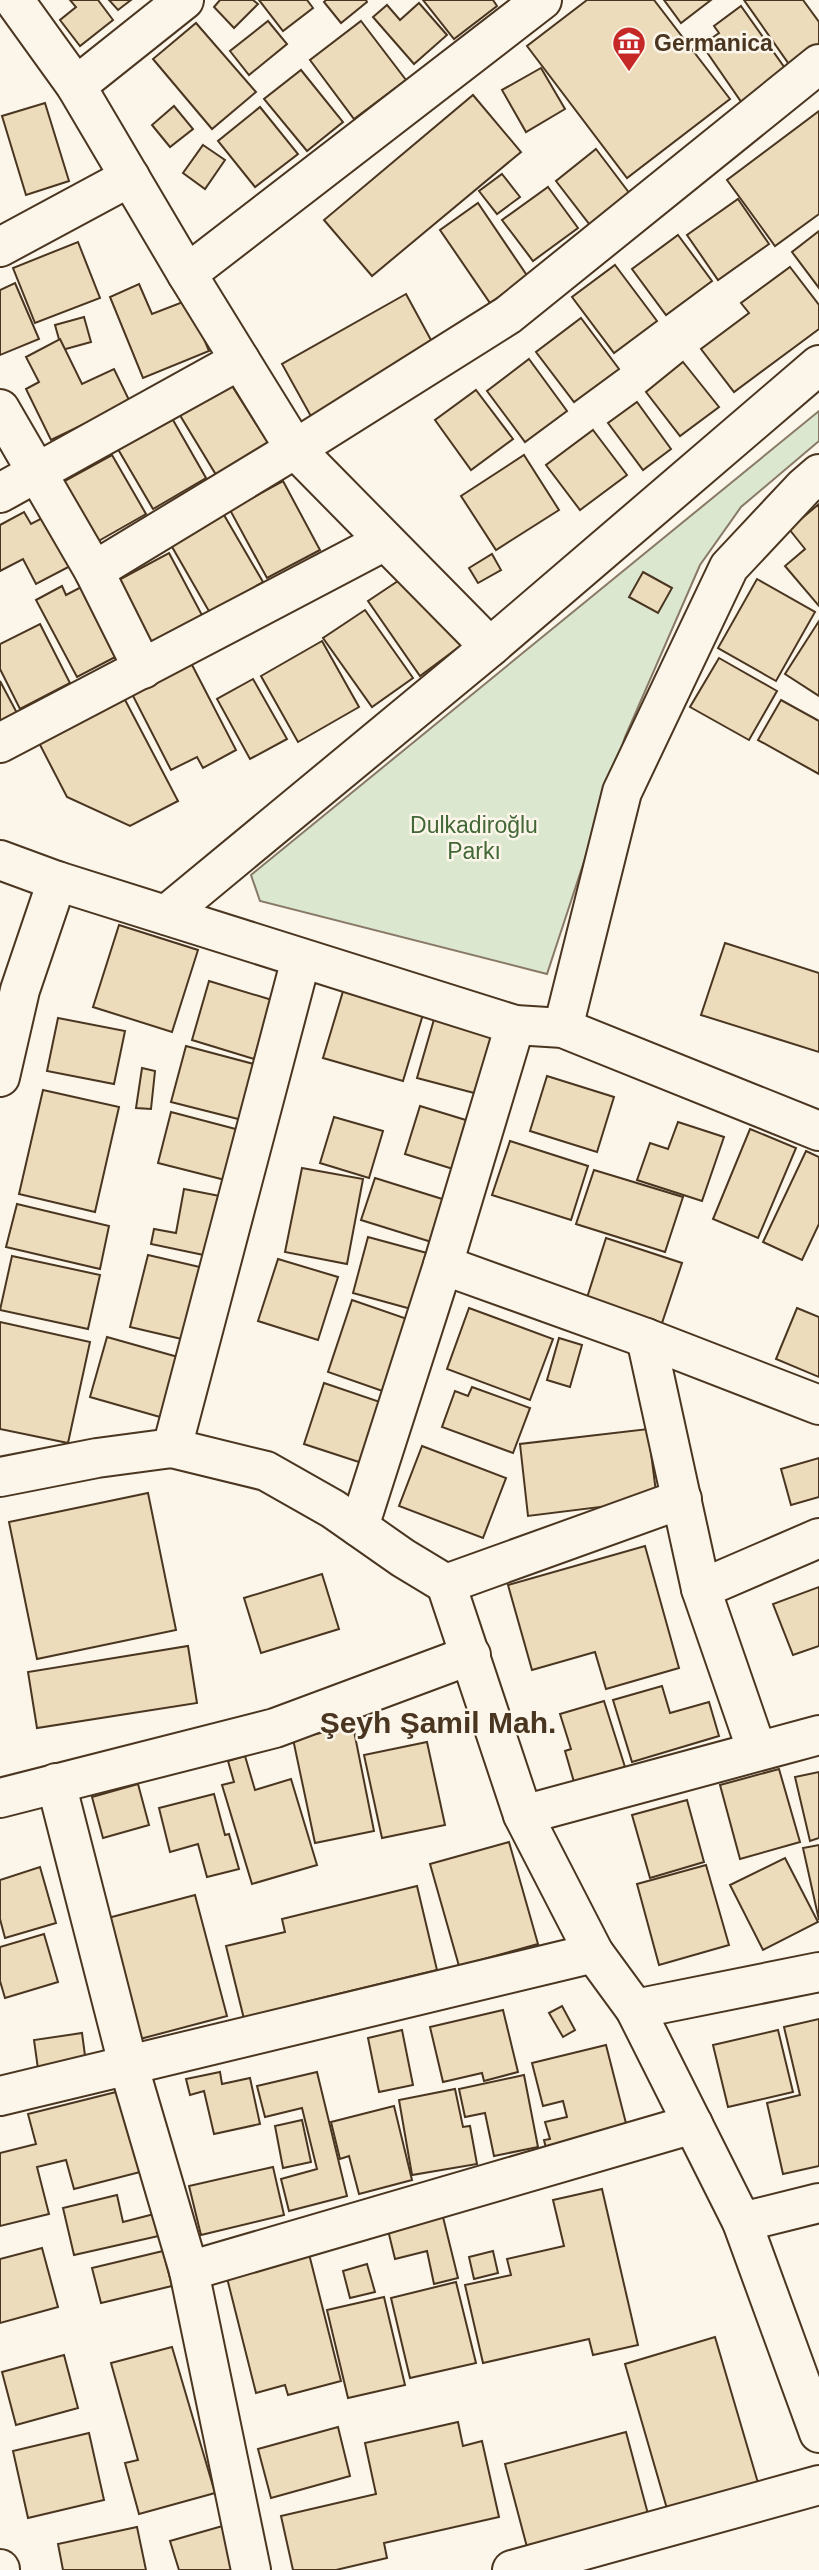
<svg xmlns="http://www.w3.org/2000/svg" width="819" height="2570" viewBox="0 0 819 2570" font-family="Arial,sans-serif">
  <style>
    .green { fill: #dce7d0; stroke: #887966; stroke-width: 2 }
    .building { fill: #ecdcbc; stroke: #4a3520; stroke-width: 2 }
    .lines { fill: none; stroke-linecap: round; stroke-linejoin: round }
    .minor-casing { stroke: #4a3520; stroke-width: 42 }
    .major-casing { stroke: #4a3520; stroke-width: 42 }
    .minor { stroke: #fbf6e9; stroke-width: 38 }
    .major { stroke: #fbf6e9; stroke-width: 38 }
    .labels { text-anchor: middle; dominant-baseline: central; stroke-width: 5; stroke-linejoin: round; paint-order: stroke }
    .poi-label { font-size: 23px; font-weight: bold; fill: #4a3520; stroke: #fbf6e9; text-anchor: start }
    .park-label { font-size: 23px; fill: #436837; stroke: #fbf6e9 }
    .district-label { font-size: 30px; font-weight: bold; fill: #4a3520; stroke: #fbf6e9 }
  </style>
  <rect width="100%" height="100%" fill="#fbf6e9"/>
  <polygon class="green" points="819,411 819,441 741,507 700,565 625,737 547,974 260,901 251,875"/>
  <g class="building">
    <polygon points="70,0 98,0 113,20 80,46 60,20 76,7"/>
    <polygon points="109,0 131,0 118,10"/>
    <polygon points="220,0 253,0 258,4 234,28 214,7"/>
    <polygon points="259,0 307,0 313,8 283,31"/>
    <polygon points="326,0 366,0 367,2 341,23 324,2"/>
    <polygon points="423,0 493,0 497,6 454,39"/>
    <polygon points="587,0 654,0 730,99 627,178 527,46"/>
    <polygon points="664,0 711,0 681,23"/>
    <polygon points="744,0 803,0 819,22 819,47 791,67"/>
    <polygon points="419,3 447,35 414,64 373,17 387,5 400,20"/>
    <polygon points="741,6 787,71 742,103 702,45 719,33 714,26"/>
    <polygon points="268,21 287,44 249,75 230,51"/>
    <polygon points="361,21 406,80 354,119 310,60"/>
    <polygon points="196,23 256,92 212,129 153,59"/>
    <polygon points="541,68 565,109 526,132 502,90"/>
    <polygon points="301,70 343,122 307,151 264,99"/>
    <polygon points="473,95 521,152 372,276 324,220"/>
    <polygon points="45,103 69,181 26,195 2,116"/>
    <polygon points="174,106 193,129 170,147 152,125"/>
    <polygon points="260,107 298,154 255,187 218,141"/>
    <polygon points="819,111 819,214 775,246 727,180"/>
    <polygon points="203,145 225,160 205,189 183,173"/>
    <polygon points="596,149 630,194 590,225 556,181"/>
    <polygon points="502,174 520,197 497,214 479,191"/>
    <polygon points="548,187 578,228 533,261 502,220"/>
    <polygon points="738,199 769,244 718,280 687,235"/>
    <polygon points="478,203 528,277 490,303 440,230"/>
    <polygon points="819,231 819,288 792,252"/>
    <polygon points="678,235 712,281 666,315 632,269"/>
    <polygon points="78,242 100,298 35,323 13,268"/>
    <polygon points="615,265 657,321 614,353 572,297"/>
    <polygon points="790,267 819,305 819,329 734,392 701,349 749,313 741,303"/>
    <polygon points="15,283 39,339 0,355 0,290"/>
    <polygon points="139,284 152,314 188,300 209,351 143,378 110,297"/>
    <polygon points="406,294 437,351 313,420 282,364"/>
    <polygon points="84,317 91,342 62,350 55,325"/>
    <polygon points="581,318 619,369 574,402 536,352"/>
    <polygon points="60,339 82,384 114,369 130,402 51,440 26,389 39,382 26,357"/>
    <polygon points="529,359 567,411 525,442 487,391"/>
    <polygon points="683,362 719,407 680,436 646,392"/>
    <polygon points="229,381 270,446 218,478 178,412"/>
    <polygon points="476,390 513,439 471,470 435,420"/>
    <polygon points="637,402 671,449 643,470 608,423"/>
    <polygon points="169,413 206,478 153,509 115,444"/>
    <polygon points="593,430 627,475 580,510 546,465"/>
    <polygon points="112,455 146,514 95,543 61,483"/>
    <polygon points="524,455 559,510 496,550 461,496"/>
    <polygon points="283,481 320,550 267,578 230,510"/>
    <polygon points="819,504 819,606 785,566 805,549 789,529"/>
    <polygon points="24,512 31,524 50,514 76,563 36,584 23,559 0,571 0,525"/>
    <polygon points="224,515 263,582 210,613 171,545"/>
    <polygon points="169,553 203,617 149,645 115,582"/>
    <polygon points="492,554 501,570 478,583 469,568"/>
    <polygon points="643,572 672,588 658,613 629,597"/>
    <polygon points="407,575 467,641 420,676 368,601"/>
    <polygon points="757,579 815,612 776,681 718,648"/>
    <polygon points="85,585 121,654 77,677 36,600 62,586 66,595"/>
    <polygon points="365,610 413,678 372,707 323,638"/>
    <polygon points="819,621 819,696 785,674"/>
    <polygon points="40,624 70,683 20,709 0,669 0,644"/>
    <polygon points="322,641 359,707 298,742 261,676"/>
    <polygon points="719,658 777,691 749,740 690,707"/>
    <polygon points="190,661 236,750 203,768 197,757 171,770 131,692"/>
    <polygon points="253,679 287,739 250,759 217,699"/>
    <polygon points="0,681 17,713 0,722"/>
    <polygon points="123,696 178,801 130,826 67,797 37,739"/>
    <polygon points="781,700 819,721 819,774 758,740"/>
    <polygon points="119,925 198,950 172,1032 93,1007"/>
    <polygon points="725,943 819,973 819,1052 701,1015"/>
    <polygon points="209,981 272,1000 254,1059 192,1040"/>
    <polygon points="344,988 424,1011 403,1081 323,1058"/>
    <polygon points="435,1016 495,1033 478,1094 417,1078"/>
    <polygon points="58,1018 125,1031 114,1084 47,1071"/>
    <polygon points="186,1046 265,1067 250,1122 171,1102"/>
    <polygon points="142,1068 155,1071 151,1109 136,1108"/>
    <polygon points="547,1076 614,1097 597,1152 530,1131"/>
    <polygon points="43,1090 119,1107 95,1212 19,1194"/>
    <polygon points="420,1106 469,1121 453,1169 405,1154"/>
    <polygon points="171,1112 247,1132 233,1182 158,1163"/>
    <polygon points="334,1117 383,1131 369,1178 320,1163"/>
    <polygon points="678,1122 724,1137 702,1201 637,1180 650,1143 668,1149"/>
    <polygon points="750,1129 796,1148 758,1238 713,1219"/>
    <polygon points="510,1141 588,1166 571,1220 492,1195"/>
    <polygon points="806,1151 819,1157 819,1224 802,1260 763,1242"/>
    <polygon points="302,1168 363,1179 347,1264 285,1252"/>
    <polygon points="594,1170 683,1197 665,1252 576,1224"/>
    <polygon points="375,1178 455,1203 441,1245 361,1220"/>
    <polygon points="184,1189 230,1198 218,1258 151,1244 154,1229 176,1233"/>
    <polygon points="17,1204 109,1226 100,1269 6,1247"/>
    <polygon points="368,1237 438,1256 422,1312 353,1293"/>
    <polygon points="606,1238 682,1263 660,1329 585,1304"/>
    <polygon points="148,1255 204,1268 186,1340 130,1327"/>
    <polygon points="12,1256 100,1275 88,1329 0,1310"/>
    <polygon points="278,1259 338,1277 318,1340 258,1321"/>
    <polygon points="352,1300 416,1322 391,1394 328,1372"/>
    <polygon points="469,1308 553,1339 530,1400 447,1369"/>
    <polygon points="797,1308 819,1317 819,1377 776,1359"/>
    <polygon points="0,1322 90,1342 68,1443 0,1429"/>
    <polygon points="107,1337 185,1359 167,1419 90,1397"/>
    <polygon points="559,1338 582,1345 570,1387 547,1380"/>
    <polygon points="324,1383 386,1404 365,1464 304,1444"/>
    <polygon points="472,1387 530,1408 513,1453 442,1427 455,1391 468,1396"/>
    <polygon points="648,1429 657,1500 528,1516 520,1444"/>
    <polygon points="422,1446 506,1478 483,1538 399,1506"/>
    <polygon points="819,1458 819,1497 791,1505 781,1469"/>
    <polygon points="148,1493 176,1630 37,1659 9,1522"/>
    <polygon points="645,1546 679,1668 606,1689 595,1652 532,1670 508,1585"/>
    <polygon points="322,1574 339,1629 261,1653 244,1598"/>
    <polygon points="819,1587 819,1646 793,1655 773,1604"/>
    <polygon points="188,1646 197,1703 37,1728 28,1672"/>
    <polygon points="662,1686 670,1713 709,1702 719,1736 632,1762 613,1700"/>
    <polygon points="604,1701 625,1767 574,1782 565,1751 571,1749 560,1714"/>
    <polygon points="353,1726 374,1831 315,1843 293,1739"/>
    <polygon points="427,1742 445,1825 382,1838 364,1755"/>
    <polygon points="245,1756 255,1790 291,1779 317,1865 252,1884 222,1785 234,1782 228,1761"/>
    <polygon points="779,1769 800,1842 740,1859 720,1785"/>
    <polygon points="819,1772 819,1838 810,1841 795,1777"/>
    <polygon points="138,1784 149,1825 103,1838 92,1797"/>
    <polygon points="214,1794 225,1835 229,1834 239,1869 207,1877 198,1844 170,1852 159,1808"/>
    <polygon points="687,1800 704,1862 650,1878 632,1815"/>
    <polygon points="509,1842 538,1944 459,1966 430,1864"/>
    <polygon points="819,1845 819,1920 803,1848"/>
    <polygon points="785,1858 818,1922 763,1950 730,1885"/>
    <polygon points="706,1865 729,1945 659,1965 637,1884"/>
    <polygon points="40,1867 56,1923 5,1938 0,1919 0,1880"/>
    <polygon points="417,1886 437,1970 301,2003 303,2009 245,2023 226,1946 285,1932 282,1919"/>
    <polygon points="195,1895 227,2016 140,2039 108,1918"/>
    <polygon points="44,1934 58,1982 5,1998 0,1981 0,1947"/>
    <polygon points="562,2006 575,2030 563,2037 549,2013"/>
    <polygon points="503,2010 518,2072 484,2081 482,2073 443,2082 430,2027"/>
    <polygon points="819,2019 819,2166 783,2174 767,2103 800,2095 784,2027"/>
    <polygon points="402,2030 413,2085 379,2092 368,2038"/>
    <polygon points="778,2030 793,2092 728,2107 713,2045"/>
    <polygon points="82,2033 86,2063 38,2069 34,2040"/>
    <polygon points="606,2045 629,2135 548,2156 544,2140 550,2139 545,2122 567,2117 563,2101 543,2106 532,2063"/>
    <polygon points="220,2072 222,2084 250,2078 260,2124 214,2134 204,2091 190,2095 186,2079"/>
    <polygon points="317,2072 347,2196 289,2211 281,2179 317,2169 302,2108 265,2117 257,2086"/>
    <polygon points="524,2075 538,2147 494,2156 485,2113 465,2117 459,2089"/>
    <polygon points="455,2089 463,2127 470,2126 477,2164 412,2175 399,2100"/>
    <polygon points="124,2090 144,2171 74,2189 66,2160 37,2167 49,2214 0,2226 0,2153 36,2144 28,2114"/>
    <polygon points="394,2106 412,2180 359,2194 349,2156 340,2159 331,2122"/>
    <polygon points="302,2120 311,2162 283,2168 275,2126"/>
    <polygon points="273,2167 284,2215 201,2235 189,2186"/>
    <polygon points="602,2189 638,2345 593,2355 589,2339 483,2363 465,2285 511,2275 507,2259 564,2246 553,2200"/>
    <polygon points="117,2195 123,2222 158,2213 163,2235 74,2255 63,2208"/>
    <polygon points="442,2213 458,2278 434,2284 427,2251 395,2259 387,2226"/>
    <polygon points="307,2246 341,2381 288,2395 285,2385 256,2393 224,2266"/>
    <polygon points="42,2248 58,2307 0,2323 0,2259"/>
    <polygon points="163,2251 172,2286 101,2303 92,2268"/>
    <polygon points="493,2251 498,2273 474,2279 469,2257"/>
    <polygon points="367,2264 375,2292 350,2298 343,2271"/>
    <polygon points="456,2282 476,2363 410,2378 391,2298"/>
    <polygon points="384,2297 405,2385 348,2398 327,2310"/>
    <polygon points="715,2337 761,2493 670,2519 625,2364"/>
    <polygon points="172,2347 215,2493 139,2514 125,2463 138,2460 111,2363"/>
    <polygon points="64,2355 78,2408 16,2425 2,2372"/>
    <polygon points="458,2422 463,2446 482,2441 499,2517 384,2543 387,2558 336,2570 293,2570 281,2516 376,2494 365,2443"/>
    <polygon points="338,2427 350,2476 271,2498 258,2449"/>
    <polygon points="626,2432 648,2514 527,2547 505,2464"/>
    <polygon points="89,2433 104,2500 28,2518 13,2451"/>
    <polygon points="233,2523 246,2570 179,2570 170,2541"/>
    <polygon points="137,2527 146,2570 63,2570 58,2544"/>
  </g>
  <g class="lines">
    <g class="minor-casing">
      <g id="minor">
        <polyline points="14,0 76,86 187,274 542,0"/>
        <polyline points="76,86 184,0"/>
        <polyline points="0,247 130,177"/>
        <polyline points="240,360 295,449 490,647"/>
        <polyline points="0,409 94,571 143,669"/>
        <polyline points="0,493 240,360 187,274"/>
        <polyline points="94,571 295,449 508,315 819,64"/>
        <polyline points="0,743 385,541"/>
        <polyline points="166,915 490,647 819,365"/>
        <polyline points="563,1028 622,792 729,567 804,487 819,474"/>
        <polyline points="0,1077 20,990 57,881"/>
        <polyline points="443,1265 646,1338 819,1405"/>
        <polyline points="646,1338 701,1589 757,1751"/>
        <polyline points="172,1448 301,959"/>
        <polyline points="0,1477 97,1458 172,1448 266,1471 333,1509 403,1558 446,1584 523,1815 594,1953 635,2009 742,2222 819,2433"/>
        <polyline points="359,1527 443,1265 515,1025"/>
        <polyline points="446,1584 682,1499"/>
        <polyline points="701,1589 819,1538"/>
        <polyline points="56,1783 128,2064 189,2271 251,2570"/>
        <polyline points="0,1798 275,1728 471,1655"/>
        <polyline points="523,1815 819,1735"/>
        <polyline points="635,2009 819,1972"/>
        <polyline points="0,2096 594,1953"/>
        <polyline points="742,2222 819,2203"/>
        <polyline points="189,2271 693,2124"/>
        <polyline points="0,2569 0,2570"/>
        <polyline points="512,2570 819,2485"/>
      </g>
    </g>
    <g class="major-casing">
      <polyline id="major" points="0,860 57,881 515,1025 563,1028 819,1131"/>
    </g>
    <use href="#minor" class="minor"/>
    <use href="#major" class="major"/>
  </g>
  <defs>
    <g id="museum-pin" transform="scale(1.75)"><path d="M0 17L-7.5 6A9.5 9.5 0 1 1 7.5 6Z" fill="#c62828" stroke="#fbf6e9"/><path d="M0-6L6-3V-2H-6V-3ZM-5-1h2V3h-2ZM-1-1h2V3h-2ZM3-1h2V3H3ZM-6 4H6V6H-6Z" fill="#fff"/></g>
  </defs>
  <g fill-rule="evenodd">
    <use href="#museum-pin" x="629" y="43"/>
  </g>
  <g class="labels">
    <g class="poi-label">
      <text x="654" y="43">Germanica</text>
    </g>
    <g class="park-label">
      <text x="474" y="825">Dulkadiroğlu<tspan x="474" dy="26">Parkı</tspan></text>
    </g>
    <g class="district-label">
      <text x="438" y="1722">Şeyh Şamil Mah.</text>
    </g>
  </g>
</svg>
